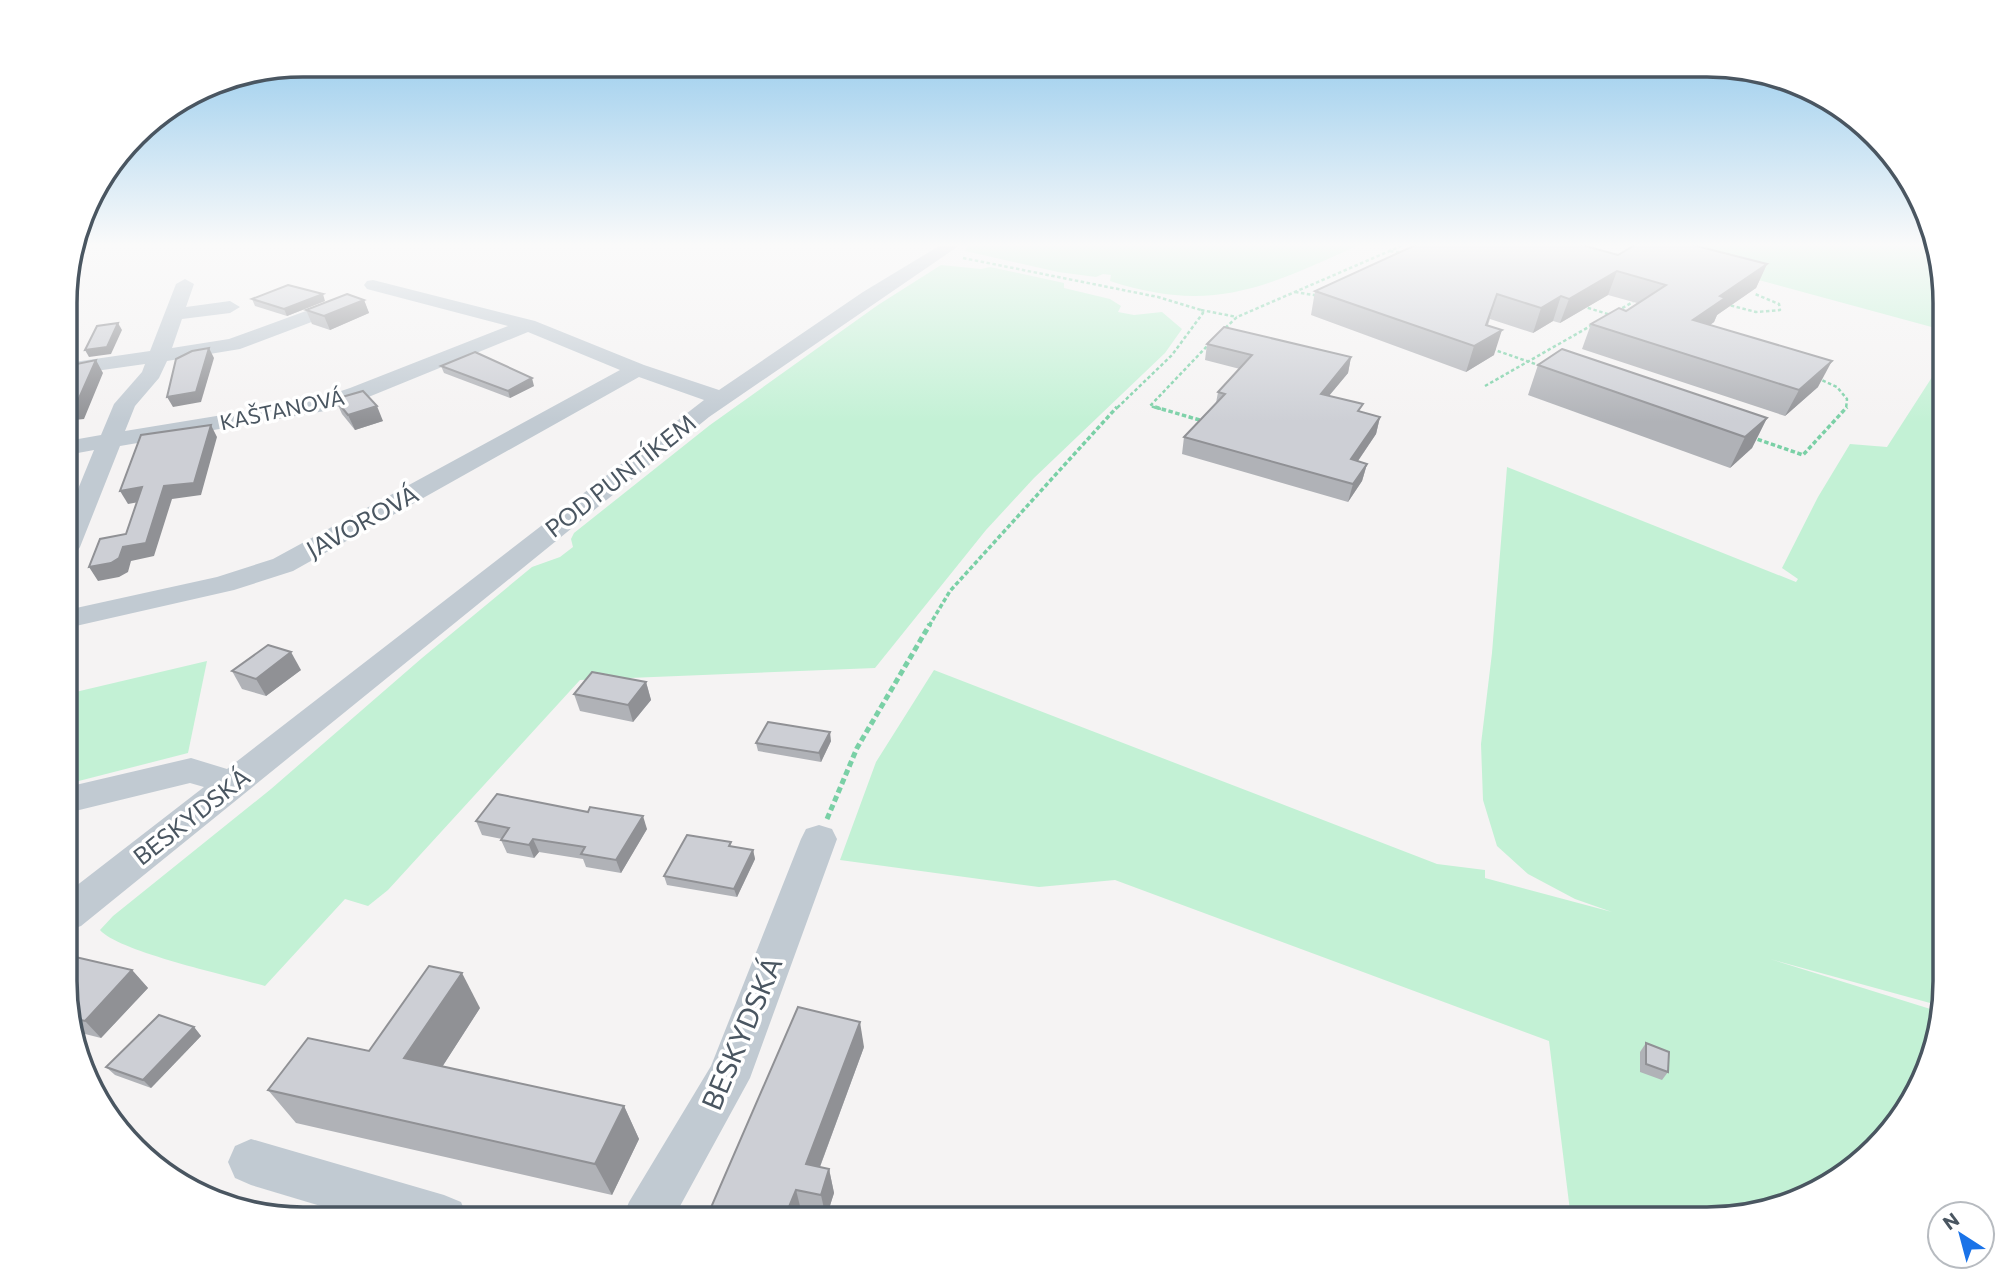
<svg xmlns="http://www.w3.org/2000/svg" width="2010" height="1284" viewBox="0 0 2010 1284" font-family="Commissioner,sans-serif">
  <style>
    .green { fill: #c3f1d5 }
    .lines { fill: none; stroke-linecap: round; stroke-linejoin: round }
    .path-far2 { stroke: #7ad0a6; stroke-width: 2.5; stroke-dasharray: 3.5 2.5; stroke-linecap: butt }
    .path-far1 { stroke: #7ad0a6; stroke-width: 3.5; stroke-dasharray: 4.5 2.5; stroke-linecap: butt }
    .path { stroke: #7ad0a6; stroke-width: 5; stroke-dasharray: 6 3.5; stroke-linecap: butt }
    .minor { fill: #c1cad2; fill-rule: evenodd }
    .wall { fill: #b0b2b7 }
    .shaded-wall { fill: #909195 }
    .building { fill: #cdcfd5; stroke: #909195; stroke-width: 2 }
    .labels { text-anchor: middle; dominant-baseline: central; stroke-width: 7; stroke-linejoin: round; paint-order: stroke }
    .far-street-label { font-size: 21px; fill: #4a5661; stroke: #fff }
    .street-label { font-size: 24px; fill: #4a5661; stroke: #fff }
    .near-street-label { font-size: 28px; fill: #4a5661; stroke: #fff }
    .rim { fill: none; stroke: #4a5661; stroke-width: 3.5 }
  </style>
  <rect width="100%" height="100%" fill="#f5f3f3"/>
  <g class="green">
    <path d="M967 243H1363C1268 286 1214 315 1110 281L1111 275 1103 274 1096 277 1058 272 965 251 970 244 963 246Z"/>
    <polygon points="1622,243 1931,243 1945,287 1945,332 1939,329"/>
    <path d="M941 265 981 269 990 267 1064 283V288L1110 299 1121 306 1118 312 1134 315 1162 312 1182 329 1165 353 1034 478 986 530 875 668 580 680 388 890 368 906 345 899 265 986C231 976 119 952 100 930L113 916 271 789 422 658 532 567 560 557 573 547 571 539 574 533 710 425 878 305Z"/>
    <polygon points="1945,357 1945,996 1941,1006 1770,959 1940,1012 1905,1113 1826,1188 1722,1219 1571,1219 1549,1041 1115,880 1039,887 840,860 876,762 934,670 1437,864 1485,870 1485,878 1612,912 1575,899 1528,874 1497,846 1483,800 1481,744 1492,653 1507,467 1796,582 1798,579 1782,568 1818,497 1850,444 1887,447"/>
    <polygon points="207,661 188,753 67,784 67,694"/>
  </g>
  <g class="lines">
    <g class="path-far2">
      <polyline points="1390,251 1403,253"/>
      <polyline points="963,258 1158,297 1201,310 1203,313 1172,355 1116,409"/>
      <polyline points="1295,292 1320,296"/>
      <polyline points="1725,304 1756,312 1780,310 1779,304 1755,294"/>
      <polyline points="1582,306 1614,316"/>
      <polyline points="1201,310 1237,317"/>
      <polyline points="1617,311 1633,302"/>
      <polyline points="1221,332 1237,317 1408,243"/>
      <polyline points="1492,349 1544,367"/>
      <polyline points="1817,378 1837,387 1847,399 1846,409"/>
      <polyline points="1485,386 1594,324"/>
      <polyline points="1161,409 1150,406 1210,343"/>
    </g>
    <g class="path-far1">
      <polyline points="1155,407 1203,421"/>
      <polyline points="1751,437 1803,455 1847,407"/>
      <polyline points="929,626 950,591 1117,407"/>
    </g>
    <polyline class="path" points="827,819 857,748 930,624"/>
    <g class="minor">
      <polygon points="944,243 963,243 709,417 81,926 67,931 67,893 204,787 190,783 67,813 67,787 191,758 227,769 704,400 639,377 293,571 234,590 67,628 67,610 217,577 273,559 620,370 528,332 366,398 325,411 120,446 80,547 76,553 67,555 67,516 94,450 67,455 67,441 101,435 114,404 142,372 145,364 67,375 67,363 150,351 176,284 185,279 194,284 186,307 230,301 240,307 230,313 182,319 172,348 229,339 347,296 356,302 354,306 240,349 167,361 159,378 135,406 125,431 314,400 350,388 508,326 367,289 364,285 367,281 373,280 535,321 644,365 719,390 863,292"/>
      <polygon points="819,825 832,829 837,839 750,1078 673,1219 622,1219 629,1202 711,1066 801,839 806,829"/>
      <polygon points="251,1139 444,1195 461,1202 468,1219 364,1219 251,1185 235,1178 228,1162 235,1146"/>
    </g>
  </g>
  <g class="wall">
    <polygon points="1618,255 1767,264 1756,288 1717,315 1714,322 1710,325 1818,387 1785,416 1582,349 1591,324 1626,311 1637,303 1608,295 1560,323 1553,321 1533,333 1490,319 1488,325 1494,355 1466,372 1311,315 1315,291"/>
    <polygon points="252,299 325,301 287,316 255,306"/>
    <polygon points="364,300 369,313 330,330 312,324 306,310"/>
    <polygon points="1207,344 1351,357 1348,373 1329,396 1361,412 1380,417 1376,434 1358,461 1367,464 1362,481 1348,502 1182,454 1184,437 1216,403 1218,392 1240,369 1205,360"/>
    <polygon points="1538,365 1767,418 1752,448 1730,468 1528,395"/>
    <polygon points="441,366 534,386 510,398 444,373"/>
    <polygon points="335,399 383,421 355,430 342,414"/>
    <polygon points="301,670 266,696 242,689 232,671"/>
    <polygon points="646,682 651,700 633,722 580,711 574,694"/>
    <polygon points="831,741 821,762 758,751 756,743"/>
    <polygon points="476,821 647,829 621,873 586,867 583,859 539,852 534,858 507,853 501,840 502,839 482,835"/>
    <polygon points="732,847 753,850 755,859 737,897 667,885 664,876"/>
    <polygon points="132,970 148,988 101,1038 85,1034 80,1039 76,1039 67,1012"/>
    <polygon points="480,1008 442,1067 624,1106 639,1139 612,1195 296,1123 268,1090"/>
    <polygon points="194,1027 201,1036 151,1088 115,1075 106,1067"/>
    <polygon points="1646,1043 1668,1072 1662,1080 1640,1072 1640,1052"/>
    <polygon points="864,1047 820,1167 829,1169 834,1193 826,1218 802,1214 706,1219"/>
  </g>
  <g class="shaded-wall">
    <polygon points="1767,264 1756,288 1717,315 1714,322 1682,345 1693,320 1720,296"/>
    <polygon points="1617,271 1608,295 1560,323 1569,299"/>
    <polygon points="323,294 325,301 287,316 284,309"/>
    <polygon points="1497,294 1482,342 1502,330 1494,355 1466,372 1474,346"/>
    <polygon points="1561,296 1553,321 1533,333 1541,308"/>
    <polygon points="364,300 369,313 330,330 324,316"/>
    <polygon points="118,323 122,330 111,354 89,357 85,350"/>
    <polygon points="209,348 214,358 201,402 173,407 167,397"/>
    <polygon points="1351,357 1348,373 1317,410 1321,394"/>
    <polygon points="96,360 103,373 84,419 74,420 67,436 67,407"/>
    <polygon points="1832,361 1818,387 1785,416 1799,390"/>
    <polygon points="532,378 534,386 510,398 508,391"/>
    <polygon points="377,406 383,421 355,430 348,415"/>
    <polygon points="1380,417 1376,434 1347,477 1351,459"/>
    <polygon points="1767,418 1752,448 1730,468 1745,437"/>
    <polygon points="211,425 217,437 201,495 172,499 154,556 131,561 128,572 119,577 98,581 89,567 123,547 164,486"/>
    <polygon points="1367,464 1362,481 1348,502 1353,484"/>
    <polygon points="142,487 150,500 128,504 120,491"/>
    <polygon points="291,652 301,670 266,696 256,679"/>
    <polygon points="646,682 651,700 633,722 628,705"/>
    <polygon points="830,732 831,741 821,762 819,753"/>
    <polygon points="643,816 647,829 621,873 616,860"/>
    <polygon points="533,839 539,852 534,858 529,845"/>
    <polygon points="753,850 755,859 737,897 734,889"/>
    <polygon points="132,970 148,988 101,1038 85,1021"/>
    <polygon points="462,973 480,1008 426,1092 404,1058"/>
    <polygon points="69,1017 85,1034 80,1039 74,1034"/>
    <polygon points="860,1022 864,1047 812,1188 806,1164"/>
    <polygon points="194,1027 201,1036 151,1088 143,1080"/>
    <polygon points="624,1106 639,1139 612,1195 595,1164"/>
    <polygon points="829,1169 834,1193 826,1218 821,1195"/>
    <polygon points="796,1190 802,1214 800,1219 784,1219"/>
  </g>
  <g class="building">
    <polygon points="1420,243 1575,243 1618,255 1638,243 1685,243 1767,264 1720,296 1725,298 1693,320 1832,361 1799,390 1591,324 1619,308 1626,311 1666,285 1617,271 1569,299 1561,296 1541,308 1497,294 1486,325 1502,330 1474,346 1315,291"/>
    <polygon points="288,285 323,294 284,309 252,299"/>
    <polygon points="347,294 364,300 324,316 306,310"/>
    <polygon points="118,323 107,347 85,350 97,326"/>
    <polygon points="1224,327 1351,357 1321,394 1363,404 1358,411 1380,417 1351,459 1367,464 1353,484 1184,437 1225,394 1218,392 1252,355 1207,344"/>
    <polygon points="209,348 196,392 167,397 176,359 192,351"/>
    <polygon points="1562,349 1767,418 1745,437 1538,365"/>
    <polygon points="475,352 532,378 508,391 441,366"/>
    <polygon points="96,360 76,405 67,407 67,366"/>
    <polygon points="363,391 377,406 348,415 335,399"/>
    <polygon points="211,425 194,483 164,486 146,543 123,547 119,558 111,563 89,567 100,539 126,534 142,487 120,491 141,435"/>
    <polygon points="268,645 291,652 256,679 232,671"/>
    <polygon points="592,672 646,682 628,705 574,694"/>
    <polygon points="768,722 830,732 819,753 756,743"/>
    <polygon points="497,794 588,812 590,807 643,816 616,860 581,854 585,847 533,839 529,845 501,840 509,828 476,821"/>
    <polygon points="687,835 731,842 729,846 753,850 734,889 664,876"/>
    <polygon points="71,956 132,970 85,1021 68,1017 67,1012 67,959"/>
    <polygon points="429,966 462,973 404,1058 624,1106 595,1164 268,1090 308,1038 369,1051"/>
    <polygon points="798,1007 860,1022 806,1164 829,1169 821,1195 796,1190 784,1219 706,1219"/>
    <polygon points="159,1015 194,1027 143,1080 106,1067"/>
    <polygon points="1646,1043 1669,1052 1668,1072 1646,1064"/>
    <polygon points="1687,1214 1701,1219 1688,1219"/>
  </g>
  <linearGradient id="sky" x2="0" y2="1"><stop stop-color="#85c3ea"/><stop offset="0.58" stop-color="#fafafa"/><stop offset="1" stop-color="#fafafa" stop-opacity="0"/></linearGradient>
  <rect width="2010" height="422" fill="url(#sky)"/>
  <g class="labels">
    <g class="far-street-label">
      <text transform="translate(282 409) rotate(-12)">KAŠTANOVÁ</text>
    </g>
    <g class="street-label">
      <text transform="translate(620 475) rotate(-38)">POD PUNTÍKEM</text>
      <text transform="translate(362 521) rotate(-29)">JAVOROVÁ</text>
      <text transform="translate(191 816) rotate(-38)">BESKYDSKÁ</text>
    </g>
    <g class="near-street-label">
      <text transform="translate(741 1033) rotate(-67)">BESKYDSKÁ</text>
    </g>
  </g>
  <path d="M0 0H2010V1284H0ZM303 77H1707A226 226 0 0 1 1933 303V981A226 226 0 0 1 1707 1207H303A226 226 0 0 1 77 981V303A226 226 0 0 1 303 77Z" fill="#fff" fill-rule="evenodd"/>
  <path class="rim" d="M303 77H1707A226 226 0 0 1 1933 303V981A226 226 0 0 1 1707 1207H303A226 226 0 0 1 77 981V303A226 226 0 0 1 303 77Z"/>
  <g transform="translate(1961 1235) rotate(324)"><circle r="33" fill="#ffffff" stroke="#b7bbc0" stroke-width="2"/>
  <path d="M0-5L12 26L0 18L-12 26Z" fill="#1a73e8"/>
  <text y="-10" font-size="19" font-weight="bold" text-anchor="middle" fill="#4a5661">N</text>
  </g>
</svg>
